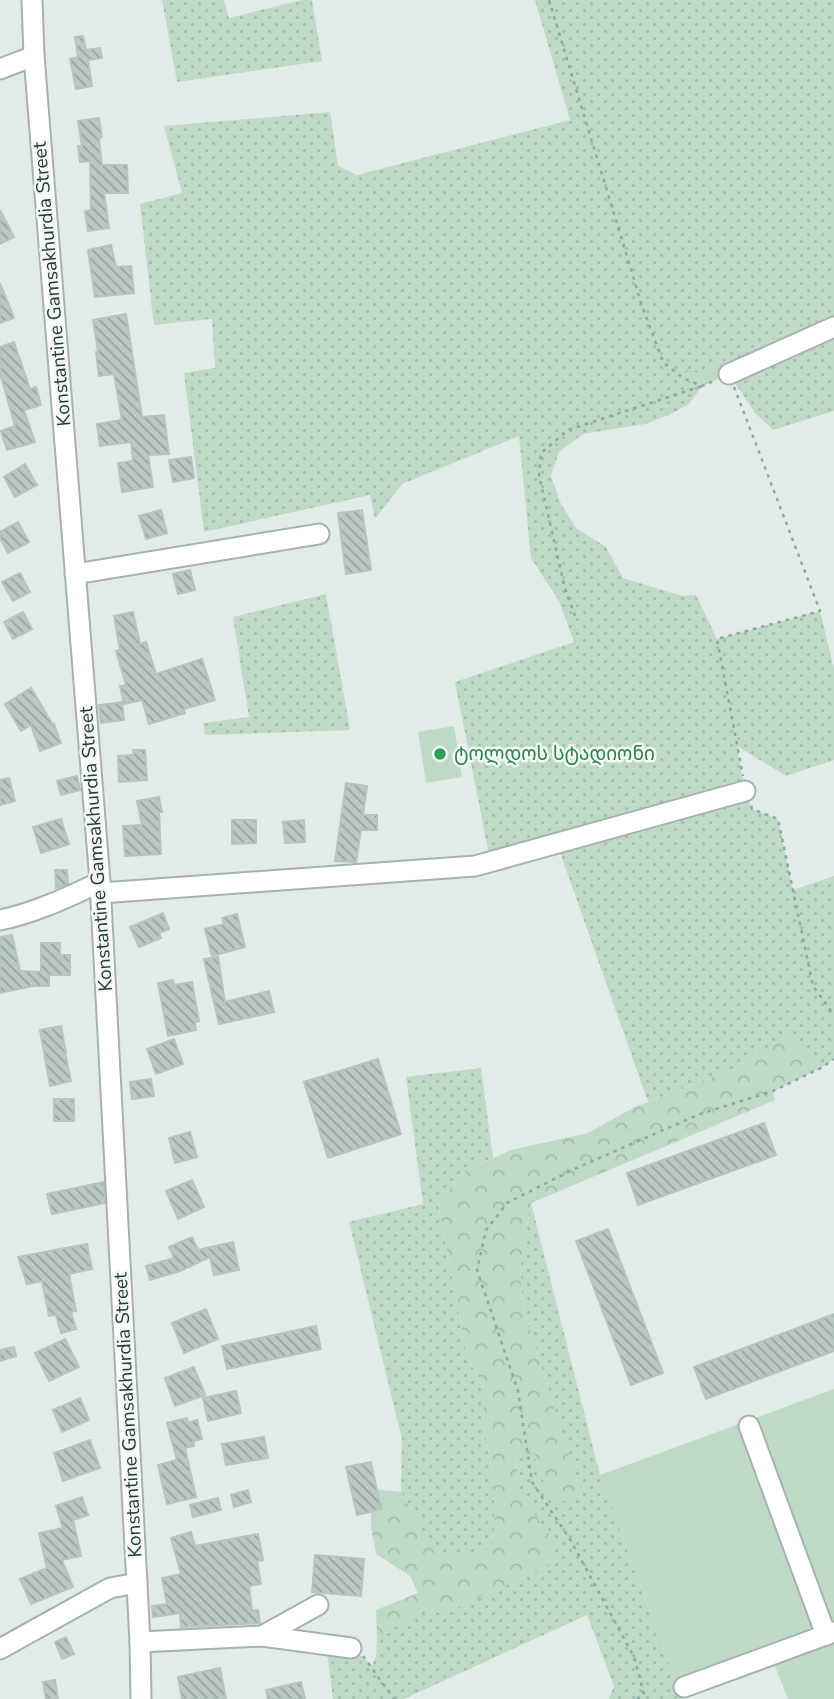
<svg xmlns="http://www.w3.org/2000/svg" width="834" height="1699" viewBox="0 0 834 1699" font-family="'Nunito Sans','Noto Sans Georgian',sans-serif">
  <style>
    .grass { fill: url(#grass-dots) }
    .forest { fill: url(#forest-crowns) }
    .pitch { fill: #bedac6 }
    .building { fill: url(#building-back-hatch); stroke: #b6c4be; stroke-width: 2 }
    .lines { fill: none; stroke-linecap: round; stroke-linejoin: round }
    .minor-casing { stroke: #a6b2af; stroke-width: 23 }
    .path { stroke: #87aba1; stroke-width: 2.5; stroke-dasharray: 3.5 5; stroke-linecap: butt }
    .minor { stroke: #fff; stroke-width: 19 }
    .leisure-dot { fill: #2e9e5b; stroke: #f3f8f5; stroke-width: 2.5 }
    .labels { text-anchor: middle; dominant-baseline: central; stroke-width: 5; stroke-linejoin: round; paint-order: stroke }
    .street-label { font-size: 19px; fill: #243a35; stroke: #f3f8f5 }
    .leisure-label { font-size: 19px; fill: #27864d; stroke: #f3f8f5; text-anchor: start }
  </style>
  <defs>
    <pattern id="grass-dots" width="8" height="8" patternUnits="userSpaceOnUse" patternTransform="scale(1.75)"><rect width="8" height="8" fill="#bedac6"/><path d="M2 2h.1M6 6h.1" fill="none" stroke="#a3bcab" stroke-width="1.8" stroke-linecap="round"/></pattern>
    <pattern id="forest-crowns" width="20" height="18" patternUnits="userSpaceOnUse" patternTransform="scale(1.75)"><rect width="20" height="18" fill="#bedac6"/><path d="M2 6a3 3 0 1 1 6 0M12 15a3 3 0 1 1 6 0" fill="none" stroke="#a3bcab"/></pattern>
    <pattern id="building-back-hatch" width="6" height="6" patternUnits="userSpaceOnUse" patternTransform="scale(1.75)"><rect width="6" height="6" fill="#bbc8c4"/><path d="M-1 5l2 2M0 0l6 6M5-1l2 2" fill="none" stroke="#98a3a0"/></pattern>
  </defs>
  <rect width="100%" height="100%" fill="#e3ebe8"/>
  <g class="grass">
    <polygon points="162,0 224,0 229,18 302,0 312,0 322,61 177,82"/>
    <polygon points="535,0 834,0 834,312 705,370 673,369 683,378 702,386 689,404 669,415 645,424 583,434 559,452 551,476 561,504 576,528 606,547 623,578 682,596 696,595 717,639 820,611 834,669 834,760 786,776 737,746 745,791 752,809 778,819 793,890 834,876 834,1059 821,1068 786,1036 734,1069 648,1102 562,858 559,843 489,862 488,850 455,682 574,642 559,601 531,558 519,436 402,484 375,519 370,495 204,532 184,373 215,368 212,319 154,325 140,204 182,193 164,126 330,112 338,166 357,175 570,120"/>
    <polygon points="834,327 834,411 773,430 755,413 729,374"/>
    <polygon points="326,594 350,730 205,735 203,723 249,717 233,617"/>
    <polygon points="481,1068 493,1158 464,1172 438,1203 467,1356 484,1388 484,1426 493,1476 495,1510 493,1546 475,1557 433,1552 401,1492 402,1439 349,1222 423,1204 406,1077"/>
    <polygon points="531,1203 600,1475 682,1699 609,1699 614,1686 587,1615 404,1699 333,1699 326,1644 351,1648 372,1665 376,1657 377,1638 425,1608 443,1614 550,1565 551,1538 518,1493 516,1448 532,1443 539,1473 582,1498 523,1307 520,1268"/>
  </g>
  <g class="forest">
    <polygon points="834,312 834,327 702,386 683,378 672,369 705,370"/>
    <polygon points="786,1036 821,1068 773,1091 775,1100 531,1203 520,1268 523,1307 582,1498 555,1503 539,1473 532,1444 516,1448 518,1493 552,1538 550,1565 443,1614 425,1608 377,1638 376,1610 418,1593 410,1576 376,1554 371,1527 371,1489 401,1492 434,1552 475,1557 493,1546 495,1510 493,1476 484,1426 484,1388 467,1356 438,1203 464,1172 511,1150 588,1133 635,1107 734,1069"/>
  </g>
  <g class="pitch">
    <polygon points="454,726 462,777 426,783 418,732"/>
    <polygon points="834,1389 834,1699 788,1699 775,1666 682,1699 600,1475"/>
  </g>
  <g class="building">
    <polygon points="83,36 86,50 100,48 102,58 88,60 92,86 76,89 70,59 78,57 75,37"/>
    <polygon points="99,118 102,137 99,138 102,165 127,165 128,193 104,193 109,228 88,231 85,211 91,210 90,161 80,162 78,146 82,146 78,121"/>
    <polygon points="0,210 14,237 0,244"/>
    <polygon points="111,245 116,267 131,266 134,293 95,297 88,250"/>
    <polygon points="0,283 14,318 0,323"/>
    <polygon points="126,314 142,417 164,415 169,454 148,455 153,487 122,492 118,463 133,461 131,442 100,446 97,424 122,420 114,374 99,376 96,352 98,351 93,320"/>
    <polygon points="14,342 30,389 36,387 41,405 24,410 35,442 7,450 1,431 15,426 0,373 0,347"/>
    <polygon points="191,457 194,478 173,482 169,460"/>
    <polygon points="25,464 37,485 15,497 4,477"/>
    <polygon points="161,510 167,533 146,539 139,516"/>
    <polygon points="362,510 371,570 346,574 338,513"/>
    <polygon points="18,522 29,542 8,553 0,538 0,532"/>
    <polygon points="190,570 195,590 178,594 173,574"/>
    <polygon points="20,573 30,592 13,601 2,582"/>
    <polygon points="23,612 32,629 13,639 4,622"/>
    <polygon points="133,612 140,644 146,642 156,674 202,659 215,700 184,709 185,713 149,724 142,700 124,704 120,686 126,685 116,651 120,650 114,616"/>
    <polygon points="31,688 53,725 54,724 61,743 40,751 31,725 21,731 5,704"/>
    <polygon points="122,702 124,720 101,723 99,705"/>
    <polygon points="133,750 145,750 147,780 119,782 118,756 134,755"/>
    <polygon points="77,776 80,790 61,795 57,781"/>
    <polygon points="9,778 15,801 0,805 0,780"/>
    <polygon points="346,783 367,786 363,815 377,815 377,830 361,830 356,862 335,861"/>
    <polygon points="159,797 162,812 159,812 161,854 125,856 123,826 142,825 137,801"/>
    <polygon points="61,819 69,844 41,853 33,827"/>
    <polygon points="232,820 256,820 256,843 232,844"/>
    <polygon points="304,820 305,842 285,843 283,822"/>
    <polygon points="55,870 67,870 68,884 56,888"/>
    <polygon points="163,913 169,929 159,933 161,938 139,947 130,927"/>
    <polygon points="237,914 245,947 212,956 205,929 224,924 222,918"/>
    <polygon points="12,935 20,971 41,972 41,943 60,943 60,955 70,955 70,975 49,975 49,986 33,986 0,993 0,937"/>
    <polygon points="218,957 225,1002 269,991 274,1012 219,1024 204,959"/>
    <polygon points="173,980 174,985 192,982 199,1021 195,1022 196,1030 168,1036 158,983"/>
    <polygon points="61,1026 66,1053 65,1053 71,1081 50,1086 40,1030"/>
    <polygon points="174,1039 183,1064 156,1074 147,1049"/>
    <polygon points="378,1059 401,1134 328,1158 304,1082"/>
    <polygon points="151,1079 154,1096 132,1099 130,1082"/>
    <rect x="54" y="1099" width="20" height="22"/>
    <polygon points="764,1123 776,1155 638,1205 627,1173"/>
    <polygon points="190,1132 197,1157 175,1163 169,1138"/>
    <polygon points="192,1180 204,1207 178,1219 166,1191"/>
    <polygon points="104,1182 105,1203 52,1214 47,1194"/>
    <polygon points="608,1229 663,1373 631,1385 576,1241"/>
    <polygon points="192,1237 198,1250 233,1242 239,1270 214,1275 210,1257 180,1271 150,1280 146,1266 174,1258 169,1247"/>
    <polygon points="87,1244 92,1269 69,1274 76,1311 71,1312 76,1329 61,1333 56,1315 49,1316 42,1281 27,1284 18,1257"/>
    <polygon points="206,1309 218,1339 184,1353 172,1323"/>
    <polygon points="834,1314 834,1351 706,1399 694,1367"/>
    <polygon points="316,1326 321,1349 227,1369 222,1346"/>
    <polygon points="65,1339 79,1367 49,1381 35,1353"/>
    <polygon points="14,1347 16,1356 0,1361 0,1350"/>
    <polygon points="194,1367 205,1395 175,1406 165,1378"/>
    <polygon points="236,1391 241,1413 208,1421 203,1398"/>
    <polygon points="80,1398 89,1420 62,1432 53,1410"/>
    <polygon points="187,1418 188,1423 197,1420 202,1439 193,1441 194,1446 185,1448 196,1497 167,1504 158,1465 177,1460 167,1423"/>
    <polygon points="264,1437 268,1458 226,1465 222,1444"/>
    <polygon points="90,1440 100,1468 63,1481 54,1453"/>
    <polygon points="371,1462 381,1509 357,1515 346,1467"/>
    <polygon points="248,1490 251,1502 234,1507 231,1495"/>
    <polygon points="82,1497 88,1515 73,1520 81,1556 62,1560 73,1587 31,1604 20,1579 47,1568 39,1533 63,1528 56,1506"/>
    <polygon points="218,1498 221,1510 193,1517 190,1505"/>
    <polygon points="191,1532 195,1546 258,1534 263,1560 257,1561 261,1584 249,1586 252,1611 258,1610 260,1623 181,1627 180,1613 153,1617 152,1606 167,1604 162,1578 181,1574 171,1538"/>
    <polygon points="315,1555 364,1559 361,1596 312,1592"/>
    <polygon points="66,1637 74,1654 62,1659 55,1642"/>
    <polygon points="220,1668 226,1699 182,1699 178,1677"/>
    <polygon points="55,1680 58,1699 46,1699 43,1682"/>
    <polygon points="301,1682 305,1699 268,1699 266,1690"/>
  </g>
  <g class="lines">
    <g class="minor-casing">
      <g id="minor">
        <polyline points="32,0 34,56 100,882 140,1642 141,1699"/>
        <polyline points="0,69 34,56"/>
        <polyline points="729,374 834,327"/>
        <polyline points="75,574 319,534"/>
        <polyline points="101,893 475,866 745,791"/>
        <path d="M0 920C35 913 68 897 100 882"/>
        <polyline points="749,1426 826,1635"/>
        <polyline points="262,1636 318,1605"/>
        <polyline points="140,1642 262,1636 351,1648"/>
        <polyline points="0,1649 110,1588 137,1583"/>
        <polyline points="684,1687 834,1632"/>
      </g>
    </g>
    <g class="path">
      <polyline points="549,0 642,306 663,362 683,378 702,386 716,380"/>
      <polyline points="734,387 820,611 717,639 743,776"/>
      <polyline points="575,616 565,589 539,475 541,453 568,430 702,386"/>
      <polyline points="751,806 752,809 778,819 813,986 834,1015"/>
      <polyline points="363,1656 394,1699"/>
      <polyline points="637,1699 644,1694 634,1657 571,1541 532,1482 518,1391 477,1270 486,1230 507,1203 572,1170 700,1114 773,1091 821,1068 834,1059"/>
    </g>
    <use href="#minor" class="minor"/>
  </g>
  <circle class="leisure-dot" cx="440" cy="754" r="7"/>
  <g class="labels">
    <g class="street-label">
      <text transform="translate(52 284) rotate(-95)">Konstantine Gamsakhurdia Street</text>
      <text transform="translate(96 849) rotate(-94)">Konstantine Gamsakhurdia Street</text>
      <text transform="translate(128 1415) rotate(-93)">Konstantine Gamsakhurdia Street</text>
    </g>
    <g class="leisure-label">
      <text x="454" y="754">ტოლდოს სტადიონი</text>
    </g>
  </g>
</svg>
